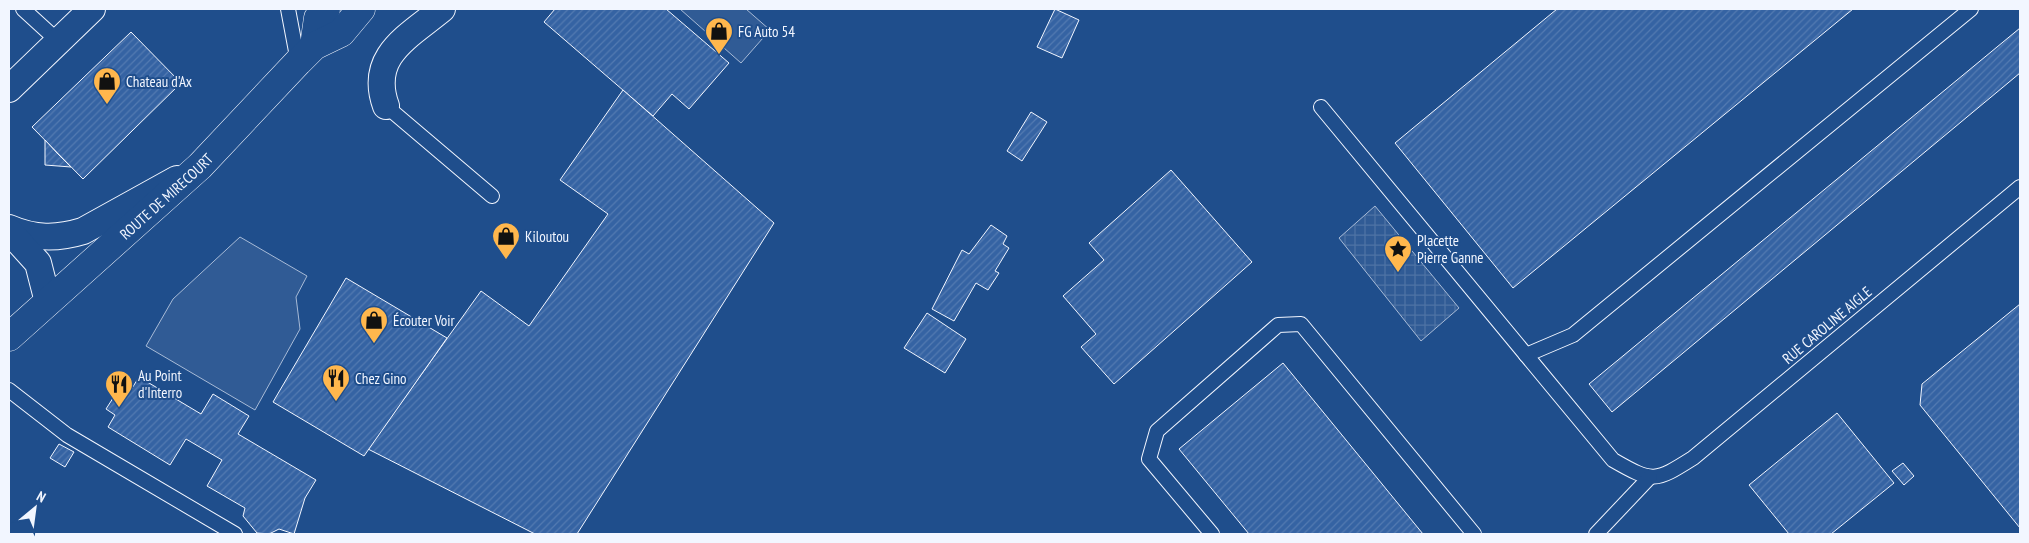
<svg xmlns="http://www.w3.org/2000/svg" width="2029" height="543" viewBox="0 0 2029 543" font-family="'PT Sans Narrow',sans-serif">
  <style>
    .parking { fill: #305b95; stroke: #a8bbd7 }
    .plaza { fill: url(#plaza-grid); stroke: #a8bbd7 }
    .building { fill: url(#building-hatch); stroke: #f2f6ff }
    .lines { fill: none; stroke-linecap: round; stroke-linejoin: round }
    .service-casing { stroke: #f2f6ff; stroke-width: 16 }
    .minor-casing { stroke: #f2f6ff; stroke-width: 28 }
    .secondary-casing { stroke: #f2f6ff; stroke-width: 29 }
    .service { stroke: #1f4e8c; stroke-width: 14 }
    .minor { stroke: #1f4e8c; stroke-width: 26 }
    .secondary { stroke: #1f4e8c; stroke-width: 28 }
    .labels { text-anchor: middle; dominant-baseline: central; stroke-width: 4; stroke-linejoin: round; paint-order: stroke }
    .poi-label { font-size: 15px; fill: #f2f6ff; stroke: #1f4e8c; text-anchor: start }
    .street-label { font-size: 15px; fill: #f2f6ff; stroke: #1f4e8c }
  </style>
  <defs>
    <pattern id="plaza-grid" width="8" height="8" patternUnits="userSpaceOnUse" patternTransform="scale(1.25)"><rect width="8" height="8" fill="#305b95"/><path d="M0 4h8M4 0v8" fill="none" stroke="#4e73a5"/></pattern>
    <pattern id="building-hatch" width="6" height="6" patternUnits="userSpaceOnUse" patternTransform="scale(1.25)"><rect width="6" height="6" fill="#3563a3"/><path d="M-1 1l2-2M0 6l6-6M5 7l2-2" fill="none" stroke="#537ab1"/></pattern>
  </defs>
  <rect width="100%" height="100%" fill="#1f4e8c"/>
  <g class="parking">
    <polygon points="680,9 746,9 770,30 741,63"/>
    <polygon points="240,237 307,276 296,297 300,329 255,410 146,346 173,299"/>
  </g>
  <polygon class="plaza" points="1375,206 1459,308 1421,341 1339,238"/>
  <g class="building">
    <polygon points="555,9 666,9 729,63 689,109 672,94 653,116 544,22"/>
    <polygon points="1055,9 1079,20 1062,58 1037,47"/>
    <polygon points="1557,9 1853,9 1513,288 1395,143"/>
    <polygon points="2020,28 2020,73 1612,412 1589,384"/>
    <polygon points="131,32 181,83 83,179 32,127"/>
    <polygon points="623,90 774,223 577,534 535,534 368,449 481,291 529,326 608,214 560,180"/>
    <polygon points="1031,112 1047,122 1022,161 1007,151"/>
    <polygon points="45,140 57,153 71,167 45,165"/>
    <polygon points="1171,170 1252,262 1114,384 1081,347 1096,334 1063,296 1104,260 1089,243"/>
    <polygon points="991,225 1007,236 1003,244 1009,248 995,271 999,273 988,290 976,283 954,321 932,309 962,250 969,254"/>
    <polygon points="346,278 447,338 364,456 273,402"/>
    <polygon points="2020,304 2020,528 1920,405 1922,384"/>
    <polygon points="927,313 966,339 945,373 904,348"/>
    <polygon points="1283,363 1423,534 1249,534 1179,449"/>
    <polygon points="139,377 201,414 213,394 249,416 238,434 316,480 305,498 294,534 279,529 269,534 257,533 243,516 245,508 207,486 222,460 186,439 170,465 108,427 115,415 106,409 115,395 124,401"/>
    <polygon points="1837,413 1894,483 1831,534 1789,534 1749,485"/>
    <polygon points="59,444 74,452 65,467 50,458"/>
    <polygon points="1903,463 1914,476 1904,485 1892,471"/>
  </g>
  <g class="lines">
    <g class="service-casing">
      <g id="service">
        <polyline points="23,9 58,41"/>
        <polyline points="288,9 298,62"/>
        <polyline points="386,106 492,196"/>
        <path d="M1321 107 1613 460C1653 483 1655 482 1693 458L2020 187"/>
        <polyline points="1526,355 1573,335 1971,9"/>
        <polyline points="9,390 67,435 235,534"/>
        <polyline points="1212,534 1149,459 1157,431 1278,325 1301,324 1474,534"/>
        <polyline points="1596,534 1650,477"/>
      </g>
    </g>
    <g class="minor-casing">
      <g id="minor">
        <polyline points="9,89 92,9"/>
        <path d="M386 106C368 56 408 37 442 9"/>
        <path d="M9 228C34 239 57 239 83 231L177 179"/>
        <polyline points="9,231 38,263 48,302"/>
      </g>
    </g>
    <g class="secondary-casing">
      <g id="secondary">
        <polyline points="314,46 318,18 326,9"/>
        <path id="s1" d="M9 337 200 166 298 62 314 46 341 33 361 9"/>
      </g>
    </g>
    <use href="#service" class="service"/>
    <use href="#minor" class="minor"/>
    <use href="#secondary" class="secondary"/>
  </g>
  <defs>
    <g id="shop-pin" transform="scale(1.4375)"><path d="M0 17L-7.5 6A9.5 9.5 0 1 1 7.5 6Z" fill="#ffb74d" stroke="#1f4e8c"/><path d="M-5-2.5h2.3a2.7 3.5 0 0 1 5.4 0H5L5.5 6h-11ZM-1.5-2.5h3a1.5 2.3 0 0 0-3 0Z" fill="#111"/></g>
    <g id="sight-pin" transform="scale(1.4375)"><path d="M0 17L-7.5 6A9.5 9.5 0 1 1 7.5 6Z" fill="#ffb74d" stroke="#1f4e8c"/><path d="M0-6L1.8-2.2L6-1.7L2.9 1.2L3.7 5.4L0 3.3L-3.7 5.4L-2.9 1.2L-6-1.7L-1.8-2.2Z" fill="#111"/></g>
    <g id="restaurant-pin" transform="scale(1.4375)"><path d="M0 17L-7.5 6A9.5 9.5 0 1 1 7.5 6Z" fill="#ffb74d" stroke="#1f4e8c"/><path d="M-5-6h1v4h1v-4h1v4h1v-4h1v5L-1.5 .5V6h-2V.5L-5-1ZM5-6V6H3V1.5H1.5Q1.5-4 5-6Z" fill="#111"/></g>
  </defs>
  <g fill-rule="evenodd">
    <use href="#shop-pin" x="719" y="31"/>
    <use href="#shop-pin" x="107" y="81"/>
    <use href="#shop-pin" x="506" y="236"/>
    <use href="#sight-pin" x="1398" y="249"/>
    <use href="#shop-pin" x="374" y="320"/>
    <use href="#restaurant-pin" x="336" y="378"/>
    <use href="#restaurant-pin" x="119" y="384"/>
  </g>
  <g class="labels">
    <g class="poi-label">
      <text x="738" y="31">FG Auto 54</text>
      <text x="126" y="81">Chateau d'Ax</text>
      <text x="525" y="236">Kiloutou</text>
      <text x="1417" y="240">Placette<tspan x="1417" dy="17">Pierre Ganne</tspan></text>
      <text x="393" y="320">Écouter Voir</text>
      <text x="138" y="375">Au Point<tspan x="138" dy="17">d'Interro</tspan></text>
      <text x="355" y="378">Chez Gino</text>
    </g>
    <g class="street-label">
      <text stroke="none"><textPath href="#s1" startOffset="211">ROUTE DE MIRECOURT</textPath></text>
      <text transform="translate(1827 325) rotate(-40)">RUE CAROLINE AIGLE</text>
    </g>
  </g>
  <rect width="2029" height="543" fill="none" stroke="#f2f6ff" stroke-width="20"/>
  <g transform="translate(35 508) rotate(29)" stroke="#1f4e8c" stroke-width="4" paint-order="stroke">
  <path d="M0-4L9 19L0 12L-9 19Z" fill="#f2f6ff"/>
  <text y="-8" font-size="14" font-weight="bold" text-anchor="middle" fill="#f2f6ff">N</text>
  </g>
</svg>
